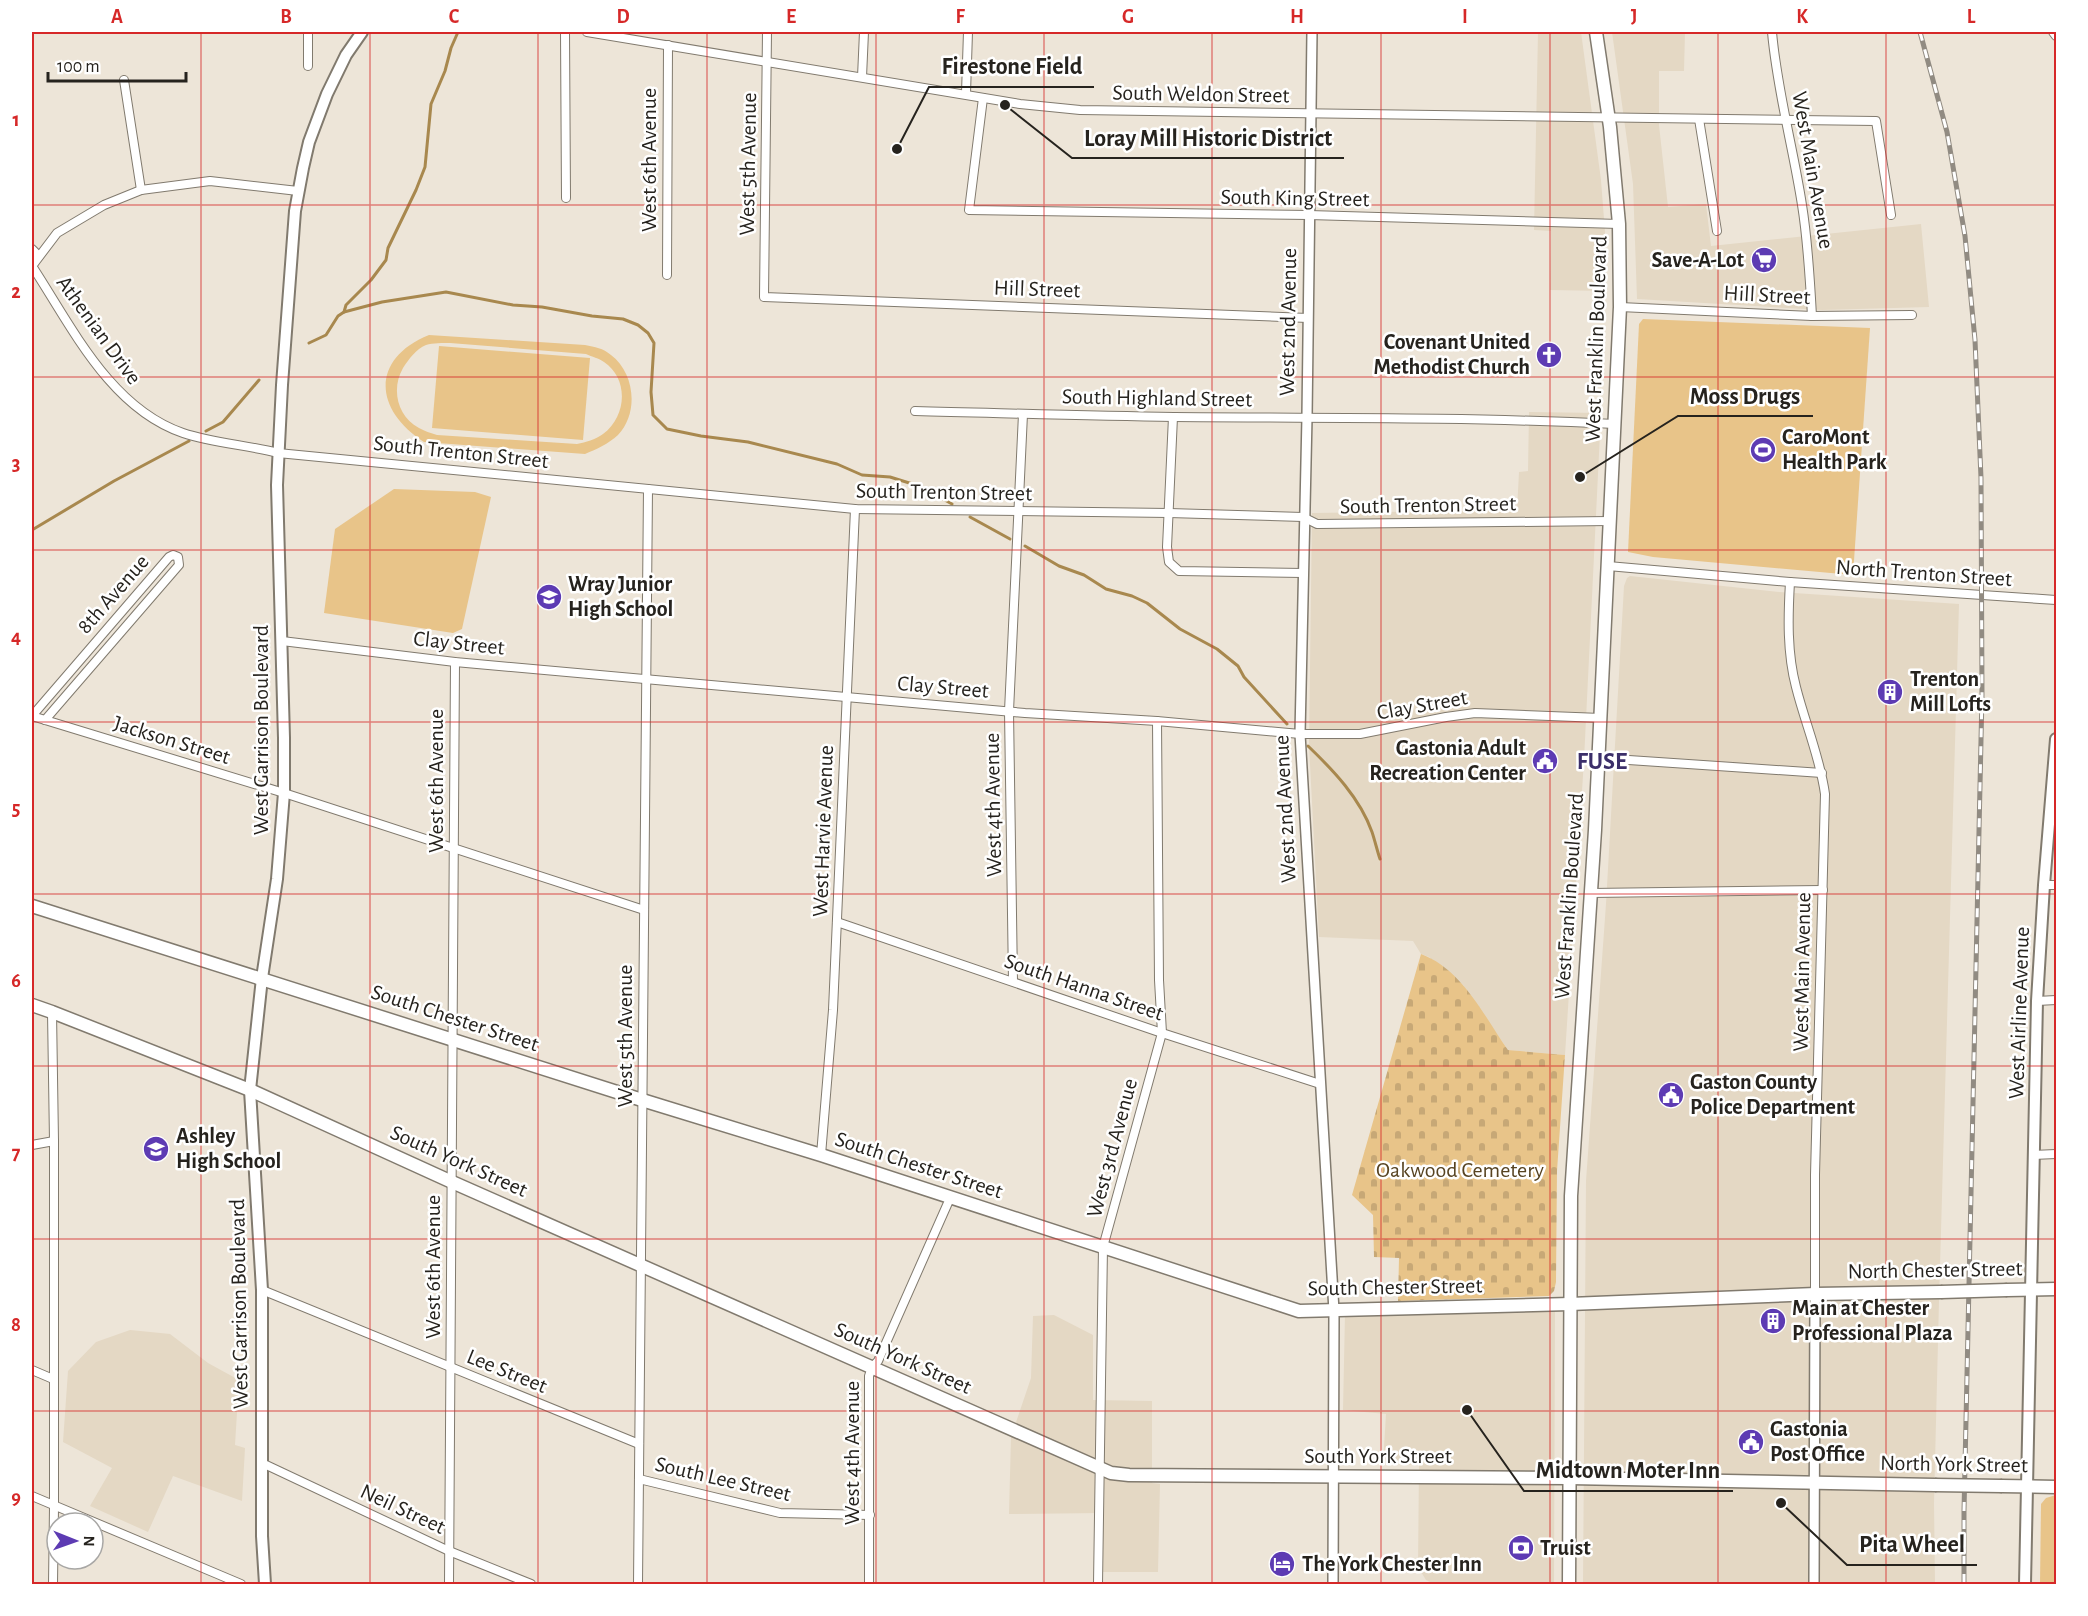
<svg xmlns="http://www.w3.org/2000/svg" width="2088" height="1616" viewBox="0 0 2088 1616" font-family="'Alegreya Sans',sans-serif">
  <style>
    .built { fill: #e4d8c4 }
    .green { fill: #e8c489; fill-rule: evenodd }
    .cemetery { fill: url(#cemetery-stones) }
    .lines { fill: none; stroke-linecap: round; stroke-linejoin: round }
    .stream { stroke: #a8884e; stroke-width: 3 }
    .minor-casing { stroke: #817a6e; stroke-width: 10 }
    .tertiary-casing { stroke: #817a6e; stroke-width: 12 }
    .secondary-casing { stroke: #817a6e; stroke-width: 14 }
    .primary-casing { stroke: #817a6e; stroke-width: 15 }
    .minor { stroke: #fff; stroke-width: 8 }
    .tertiary { stroke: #fff; stroke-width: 9 }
    .secondary { stroke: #fff; stroke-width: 10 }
    .primary { stroke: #fff; stroke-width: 12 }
    .rail-casing { stroke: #918b82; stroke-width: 5 }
    .rail { stroke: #fff; stroke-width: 3; stroke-dasharray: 9; stroke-linecap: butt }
    .primary-bridge-casing { stroke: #817a6e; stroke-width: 15; stroke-linecap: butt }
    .primary-bridge { stroke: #fff; stroke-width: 12 }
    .grid { fill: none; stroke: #d62828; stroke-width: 1.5; stroke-opacity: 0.55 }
    .labels { text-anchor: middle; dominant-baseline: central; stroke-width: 5; stroke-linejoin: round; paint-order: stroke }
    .street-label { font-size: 22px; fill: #26231e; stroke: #fff }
    .poi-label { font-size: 22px; font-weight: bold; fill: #26231e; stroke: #fff; text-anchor: start }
    .park-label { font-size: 22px; fill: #574321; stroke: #fff }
    .neighbourhood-label { font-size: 24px; font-weight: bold; fill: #3b2e69; stroke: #fff }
    .leader { fill: none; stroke: #26231e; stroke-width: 2 }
    .callout-dot { fill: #26231e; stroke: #fff; stroke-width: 2 }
    .callout-label { font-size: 24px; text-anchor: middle; font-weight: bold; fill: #26231e; stroke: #fff; stroke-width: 5; stroke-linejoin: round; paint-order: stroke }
    .neatline { fill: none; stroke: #d62828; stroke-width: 2 }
    .grid-label { font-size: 20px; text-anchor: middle; font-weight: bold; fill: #d62828 }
  </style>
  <defs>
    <pattern id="cemetery-stones" width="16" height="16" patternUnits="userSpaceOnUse" patternTransform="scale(1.5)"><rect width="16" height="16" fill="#e8c489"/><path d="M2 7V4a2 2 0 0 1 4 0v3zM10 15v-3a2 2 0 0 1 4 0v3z" fill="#c7a876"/></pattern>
  </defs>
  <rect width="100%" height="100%" fill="#ede5d8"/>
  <g class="built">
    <polygon points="1538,32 1581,32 1601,180 1605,232 1606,291 1550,290 1551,231 1534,230"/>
    <polygon points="1612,32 1685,32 1684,71 1659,71 1659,125 1668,207 1706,204 1711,246 1921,224 1929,307 1822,310 1637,299 1633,184"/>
    <polygon points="1529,412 1601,413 1584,760 1565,1055 1508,1050 1463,985 1429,957 1421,954 1413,941 1319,937 1309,745 1312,513 1517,510 1519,472 1528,471"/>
    <polygon points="1630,576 1779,592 1959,604 1939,1301 1934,1503 1935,1584 1583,1584 1586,1181 1606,904 1624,586 1627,578"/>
    <polygon points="1555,1311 1554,1584 1434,1584 1426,1580 1418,1567 1419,1465 1383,1464 1386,1414 1343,1410 1345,1314"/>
    <polygon points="1054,1315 1093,1335 1093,1400 1152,1401 1152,1483 1160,1484 1158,1572 1103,1572 1103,1513 1009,1514 1011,1437 1031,1378 1033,1316"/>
    <polygon points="130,1330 170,1334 208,1363 239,1380 235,1445 245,1448 242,1501 173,1476 148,1532 90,1506 112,1468 63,1442 68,1371 96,1342"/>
  </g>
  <g class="green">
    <polygon points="1643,319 1870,328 1853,575 1653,557 1628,552 1639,324"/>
    <path d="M429 335 585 345C595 347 603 348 611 355 635 373 639 413 618 435 608 444 597 449 585 454L424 442C374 410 370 359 429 335ZM450 343 586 354C592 357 599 358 604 362 629 379 627 416 603 434 595 440 586 442 577 444L437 435C431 433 424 431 419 428 397 416 391 389 403 368 409 359 416 349 426 345 433 343 443 343 450 343Z"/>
    <polygon points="439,346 590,358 583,440 432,428"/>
    <polygon points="394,489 475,492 491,497 462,629 453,633 324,613 335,529"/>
    <polygon points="2056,1495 2056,1584 2040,1584 2041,1504 2046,1498"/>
  </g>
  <path class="cemetery" d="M1421 954C1462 969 1484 1016 1508 1050L1565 1055 1557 1171 1556 1282 1554 1291 1549 1296 1398 1301 1399 1258 1374 1257 1373 1215 1352 1195Z"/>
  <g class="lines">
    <g class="stream">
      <polyline points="344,312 382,302 446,292 513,305 542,307 592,316 623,319 638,325 648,333 654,343 651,392 653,415 667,429 701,436 748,442 837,464 862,475 890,477 919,486 952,504"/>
      <polyline points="309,343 326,335 338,316 344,312 346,305 371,280 386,260 388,248 416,190 425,167 431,104 445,71 451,48 458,32"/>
      <polyline points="206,431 223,422 259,380"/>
      <polyline points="970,517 1010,539"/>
      <polyline points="32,530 114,481 189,441"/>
      <polyline points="1025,546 1059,566 1084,575 1106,589 1132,596 1147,603 1180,629 1217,649 1238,666 1244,677 1287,724"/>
      <path d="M1308 746C1333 770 1360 798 1372 832 1375 841 1377 850 1380 859"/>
    </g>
    <g class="minor-casing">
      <g id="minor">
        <polyline points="308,32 308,66"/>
        <polyline points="565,32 566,198"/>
        <polyline points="587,32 1020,104 1080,110 1876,121 1891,215"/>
        <polyline points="767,32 764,297 1308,318"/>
        <path d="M1772 32C1777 90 1793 147 1802 205 1808 242 1810 279 1812 316"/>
        <polyline points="2053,32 2056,36"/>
        <polyline points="862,77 864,32"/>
        <polyline points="124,80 141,190"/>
        <polyline points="966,93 968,32"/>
        <polyline points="983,98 969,210 1309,215 1619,224"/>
        <polyline points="1699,119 1717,231"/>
        <polyline points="32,249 39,256"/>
        <path d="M32 266C72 327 110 408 183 433 213 443 247 445 278 453L855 509 1169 513 1303 517 1317 524 1610 521"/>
        <polyline points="32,266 57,233 104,205 141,190 210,181 298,191"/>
        <polyline points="667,275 668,45"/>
        <polyline points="1620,307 1812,316 1912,315"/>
        <path d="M915 411C1001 413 1088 416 1174 417 1321 418 1468 417 1615 424"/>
        <polyline points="1173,417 1167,547 1169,562 1179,571 1303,573"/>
        <polyline points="1608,566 1790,582 2056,600"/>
        <path d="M1790 582C1788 617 1787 653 1796 687 1805 723 1820 757 1825 794L1815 1175V1294"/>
        <polyline points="282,641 455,662 1025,713 1157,721 1300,734 1360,734 1446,717 1475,713 1601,718"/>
        <polyline points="32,716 284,793 644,910"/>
        <polyline points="32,716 169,557 173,555 178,557 179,565 45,720"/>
        <polyline points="1599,758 1822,773"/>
        <polyline points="2044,885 2056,885"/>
        <polyline points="1591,893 1823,890"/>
        <polyline points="837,922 1162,1033 1320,1084"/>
        <polyline points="1013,981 1009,711 1023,414"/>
        <polyline points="2037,1001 2056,1000"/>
        <polyline points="52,1012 54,1141 54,1507 53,1584"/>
        <polyline points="32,1145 54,1141"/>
        <polyline points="821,1155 833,1010 855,509"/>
        <polyline points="2033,1155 2056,1154"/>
        <polyline points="262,1290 639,1444"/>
        <polyline points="32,1370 53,1379"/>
        <polyline points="262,1463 449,1551 531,1584"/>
        <polyline points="639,1479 780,1513 870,1515"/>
        <polyline points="32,1496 241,1584"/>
        <polyline points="449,1584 455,662"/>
        <polyline points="638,1584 648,489"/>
        <polyline points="869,1584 869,1376 872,1367 878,1361 951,1196"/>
        <polyline points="1098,1584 1103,1247 1162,1033 1159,980 1157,721"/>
      </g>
    </g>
    <g class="tertiary-casing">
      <g id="tertiary">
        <polyline points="1312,32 1307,417 1300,734 1334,1311 1333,1584"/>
        <polyline points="1814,1584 1815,1294"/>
      </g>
    </g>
    <g class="secondary-casing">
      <g id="secondary">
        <polyline points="265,1584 262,1536 262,1290 250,1090 262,978 277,879 284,793 284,738 277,485 282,385 295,211 303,168 309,142 327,94 346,55 362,32"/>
        <polyline points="2025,1584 2037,1001 2044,885 2056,739"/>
      </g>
    </g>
    <g class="primary-casing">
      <g id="primary">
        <polyline points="32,906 642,1100 821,1155 1299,1311 1570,1304 1815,1294 1941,1292"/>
        <polyline points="32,1005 52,1012 250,1090 452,1182 1111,1473 1129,1475 1570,1478 1935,1485"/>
        <polyline points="2007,1290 2056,1289"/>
        <polyline points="2002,1486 2056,1487"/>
        <polyline points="1569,1584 1571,1196 1595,830 1620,307 1619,224 1610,127 1596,32"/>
      </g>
    </g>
    <use href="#minor" class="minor"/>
    <use href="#tertiary" class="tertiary"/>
    <use href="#secondary" class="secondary"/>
    <use href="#primary" class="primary"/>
    <g class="rail-casing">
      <polyline id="rail" points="1920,32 1947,132 1965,236 1975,340 1981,478 1982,695 1964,1511 1964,1584"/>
    </g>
    <use href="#rail" class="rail"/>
    <g class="primary-bridge-casing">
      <g id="primary-bridge">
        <polyline points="1941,1292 2007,1290"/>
        <polyline points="1935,1485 2002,1486"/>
      </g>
    </g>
    <use href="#primary-bridge" class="primary-bridge"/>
  </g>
  <path class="grid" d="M201 32V1584M370 32V1584M538 32V1584M707 32V1584M876 32V1584M1044 32V1584M1212 32V1584M1381 32V1584M1550 32V1584M1718 32V1584M1886 32V1584M32 205H2056M32 377H2056M32 550H2056M32 722H2056M32 894H2056M32 1066H2056M32 1239H2056M32 1411H2056"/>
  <defs>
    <g id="supermarket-disc" transform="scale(1.35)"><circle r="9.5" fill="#5d3bb3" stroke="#fff"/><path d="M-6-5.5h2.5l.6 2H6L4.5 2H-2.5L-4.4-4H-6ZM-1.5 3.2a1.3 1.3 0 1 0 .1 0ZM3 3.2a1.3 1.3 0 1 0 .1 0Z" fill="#fff"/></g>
    <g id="church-disc" transform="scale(1.35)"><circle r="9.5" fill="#5d3bb3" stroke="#fff"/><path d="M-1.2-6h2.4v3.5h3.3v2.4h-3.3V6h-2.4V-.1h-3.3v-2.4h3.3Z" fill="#fff"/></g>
    <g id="stadium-disc" transform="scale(1.35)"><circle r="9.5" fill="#5d3bb3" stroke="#fff"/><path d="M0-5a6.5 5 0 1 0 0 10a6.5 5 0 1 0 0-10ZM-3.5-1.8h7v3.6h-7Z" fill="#fff"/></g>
    <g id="school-disc" transform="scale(1.35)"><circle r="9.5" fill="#5d3bb3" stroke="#fff"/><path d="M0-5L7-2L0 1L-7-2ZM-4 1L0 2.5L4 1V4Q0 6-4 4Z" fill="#fff"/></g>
    <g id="building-disc" transform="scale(1.35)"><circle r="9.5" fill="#5d3bb3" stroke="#fff"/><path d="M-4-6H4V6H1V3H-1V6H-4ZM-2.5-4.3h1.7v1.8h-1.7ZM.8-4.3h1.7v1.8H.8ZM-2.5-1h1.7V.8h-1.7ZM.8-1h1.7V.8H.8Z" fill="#fff"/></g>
    <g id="civic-disc" transform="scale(1.35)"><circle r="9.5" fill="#5d3bb3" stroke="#fff"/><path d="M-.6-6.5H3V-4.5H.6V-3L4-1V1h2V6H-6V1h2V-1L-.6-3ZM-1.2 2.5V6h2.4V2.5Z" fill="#fff"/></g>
    <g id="bank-disc" transform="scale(1.35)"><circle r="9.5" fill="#5d3bb3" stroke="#fff"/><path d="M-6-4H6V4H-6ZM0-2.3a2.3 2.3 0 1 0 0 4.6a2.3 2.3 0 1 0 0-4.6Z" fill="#fff"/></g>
    <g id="hotel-disc" transform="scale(1.35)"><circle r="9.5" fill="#5d3bb3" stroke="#fff"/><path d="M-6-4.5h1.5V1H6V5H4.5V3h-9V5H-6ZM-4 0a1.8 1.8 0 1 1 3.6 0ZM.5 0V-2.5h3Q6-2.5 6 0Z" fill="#fff"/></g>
  </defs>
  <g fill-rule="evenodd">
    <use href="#supermarket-disc" x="1764" y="260"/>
    <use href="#church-disc" x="1549" y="355"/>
    <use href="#stadium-disc" x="1763" y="450"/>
    <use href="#school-disc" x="549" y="597"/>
    <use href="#building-disc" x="1890" y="692"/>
    <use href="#civic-disc" x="1545" y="761"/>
    <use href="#civic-disc" x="1671" y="1095"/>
    <use href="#school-disc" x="156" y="1149"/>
    <use href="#building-disc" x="1773" y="1321"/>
    <use href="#civic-disc" x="1751" y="1442"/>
    <use href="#bank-disc" x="1521" y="1548"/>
    <use href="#hotel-disc" x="1282" y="1564"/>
  </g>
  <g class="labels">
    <g class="street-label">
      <text transform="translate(1201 94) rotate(1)">South Weldon Street</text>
      <text transform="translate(649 160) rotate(-90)">West 6th Avenue</text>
      <text transform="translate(748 164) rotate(-89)">West 5th Avenue</text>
      <text transform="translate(1813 170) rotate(80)">West Main Avenue</text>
      <text transform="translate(1295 198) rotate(1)">South King Street</text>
      <text transform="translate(1037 289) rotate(2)">Hill Street</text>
      <text transform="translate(1767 295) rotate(3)">Hill Street</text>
      <text transform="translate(1288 322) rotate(-89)">West 2nd Avenue</text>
      <text transform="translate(99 330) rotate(54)">Athenian Drive</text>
      <text transform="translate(1596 339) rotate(-88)">West Franklin Boulevard</text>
      <text transform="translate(1157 398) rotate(1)">South Highland Street</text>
      <text transform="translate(461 452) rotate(6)">South Trenton Street</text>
      <text transform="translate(944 492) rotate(1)">South Trenton Street</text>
      <text transform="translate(1428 505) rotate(-1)">South Trenton Street</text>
      <text transform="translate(1924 573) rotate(4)">North Trenton Street</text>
      <text transform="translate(113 594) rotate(-49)">8th Avenue</text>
      <text transform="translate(459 643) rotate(6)">Clay Street</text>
      <text transform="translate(943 687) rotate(5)">Clay Street</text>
      <text transform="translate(1422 705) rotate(-10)">Clay Street</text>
      <text transform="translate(261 730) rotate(-90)">West Garrison Boulevard</text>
      <text transform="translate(172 740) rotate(17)">Jackson Street</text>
      <text transform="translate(436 781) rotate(-90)">West 6th Avenue</text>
      <text transform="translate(993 805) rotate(-91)">West 4th Avenue</text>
      <text transform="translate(1285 809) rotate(-93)">West 2nd Avenue</text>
      <text transform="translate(823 831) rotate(-88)">West Harvie Avenue</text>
      <text transform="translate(1569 896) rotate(-86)">West Franklin Boulevard</text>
      <text transform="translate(1802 972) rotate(-89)">West Main Avenue</text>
      <text transform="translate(1084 987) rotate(19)">South Hanna Street</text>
      <text transform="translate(2019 1013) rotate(-88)">West Airline Avenue</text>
      <text transform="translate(455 1018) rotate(18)">South Chester Street</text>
      <text transform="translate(625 1036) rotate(-90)">West 5th Avenue</text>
      <text transform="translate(1112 1148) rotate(-75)">West 3rd Avenue</text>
      <text transform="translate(459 1161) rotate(24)">South York Street</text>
      <text transform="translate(919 1165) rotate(18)">South Chester Street</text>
      <text transform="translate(433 1267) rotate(-90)">West 6th Avenue</text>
      <text transform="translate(1935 1270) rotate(-1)">North Chester Street</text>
      <text transform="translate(1395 1287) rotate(-1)">South Chester Street</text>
      <text transform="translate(239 1304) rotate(-91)">West Garrison Boulevard</text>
      <text transform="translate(903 1358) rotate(24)">South York Street</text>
      <text transform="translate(507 1371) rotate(22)">Lee Street</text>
      <text transform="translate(852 1453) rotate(-90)">West 4th Avenue</text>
      <text x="1378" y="1456">South York Street</text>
      <text transform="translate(1954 1464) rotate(1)">North York Street</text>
      <text transform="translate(723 1479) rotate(13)">South Lee Street</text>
      <text transform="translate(403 1509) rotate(25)">Neil Street</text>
    </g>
    <g class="poi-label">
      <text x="1744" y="260" text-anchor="end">Save-A-Lot</text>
      <text x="1530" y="342" text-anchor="end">Covenant United<tspan x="1530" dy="25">Methodist Church</tspan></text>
      <text x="1782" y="437">CaroMont<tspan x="1782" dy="25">Health Park</tspan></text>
      <text x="568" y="584">Wray Junior<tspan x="568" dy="25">High School</tspan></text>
      <text x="1910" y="679">Trenton<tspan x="1910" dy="25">Mill Lofts</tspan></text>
      <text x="1526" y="748" text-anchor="end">Gastonia Adult<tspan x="1526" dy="25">Recreation Center</tspan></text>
      <text x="1690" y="1082">Gaston County<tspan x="1690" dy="25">Police Department</tspan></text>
      <text x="176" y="1136">Ashley<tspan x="176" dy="25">High School</tspan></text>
      <text x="1792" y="1308">Main at Chester<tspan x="1792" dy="25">Professional Plaza</tspan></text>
      <text x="1770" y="1429">Gastonia<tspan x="1770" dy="25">Post Office</tspan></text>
      <text x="1540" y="1548">Truist</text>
      <text x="1302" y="1564">The York Chester Inn</text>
    </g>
    <g class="park-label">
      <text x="1460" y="1170">Oakwood Cemetery</text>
    </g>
    <g class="neighbourhood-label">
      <text x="1602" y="762">FUSE</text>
    </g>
  </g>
  <path class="leader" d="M897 149L929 87H1094M1005 105L1072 158H1344M1580 477L1678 416H1813M1467 1410L1524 1491H1733M1781 1503L1847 1565H1977"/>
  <g class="callout-dot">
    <circle cx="897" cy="149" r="6"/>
    <circle cx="1005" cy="105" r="6"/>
    <circle cx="1580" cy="477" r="6"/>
    <circle cx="1467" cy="1410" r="6"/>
    <circle cx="1781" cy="1503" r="6"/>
  </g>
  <g class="callout-label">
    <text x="1012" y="74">Firestone Field</text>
    <text x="1208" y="146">Loray Mill Historic District</text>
    <text x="1745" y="404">Moss Drugs</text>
    <text x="1628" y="1478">Midtown Moter Inn</text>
    <text x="1912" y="1552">Pita Wheel</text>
  </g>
  <rect width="2088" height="1616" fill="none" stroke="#ffffff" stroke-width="66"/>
  <g transform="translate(75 1541) rotate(91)"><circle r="28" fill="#ffffff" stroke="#a8a7a5" stroke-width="1.5"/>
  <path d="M0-4.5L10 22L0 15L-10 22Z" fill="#5d3bb3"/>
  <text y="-9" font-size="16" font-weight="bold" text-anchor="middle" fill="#26231e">N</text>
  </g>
  <path d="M48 72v9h138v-9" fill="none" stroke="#26231e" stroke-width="3"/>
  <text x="57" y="72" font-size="18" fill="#26231e" stroke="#ffffff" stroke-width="4.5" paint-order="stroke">100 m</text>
  <rect x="33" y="33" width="2022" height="1550" class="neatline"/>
  <g class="grid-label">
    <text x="117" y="23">A</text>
    <text x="286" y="23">B</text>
    <text x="454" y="23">C</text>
    <text x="623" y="23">D</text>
    <text x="791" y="23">E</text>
    <text x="960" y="23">F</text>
    <text x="1128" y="23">G</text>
    <text x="1297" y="23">H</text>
    <text x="1465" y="23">I</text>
    <text x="1634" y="23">J</text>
    <text x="1802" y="23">K</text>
    <text x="1971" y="23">L</text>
    <text x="16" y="126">1</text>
    <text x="16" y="298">2</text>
    <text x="16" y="470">3</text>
    <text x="16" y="643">4</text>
    <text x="16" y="815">5</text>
    <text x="16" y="987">6</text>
    <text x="16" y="1159">7</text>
    <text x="16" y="1331">8</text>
    <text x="16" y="1504">9</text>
  </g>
</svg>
